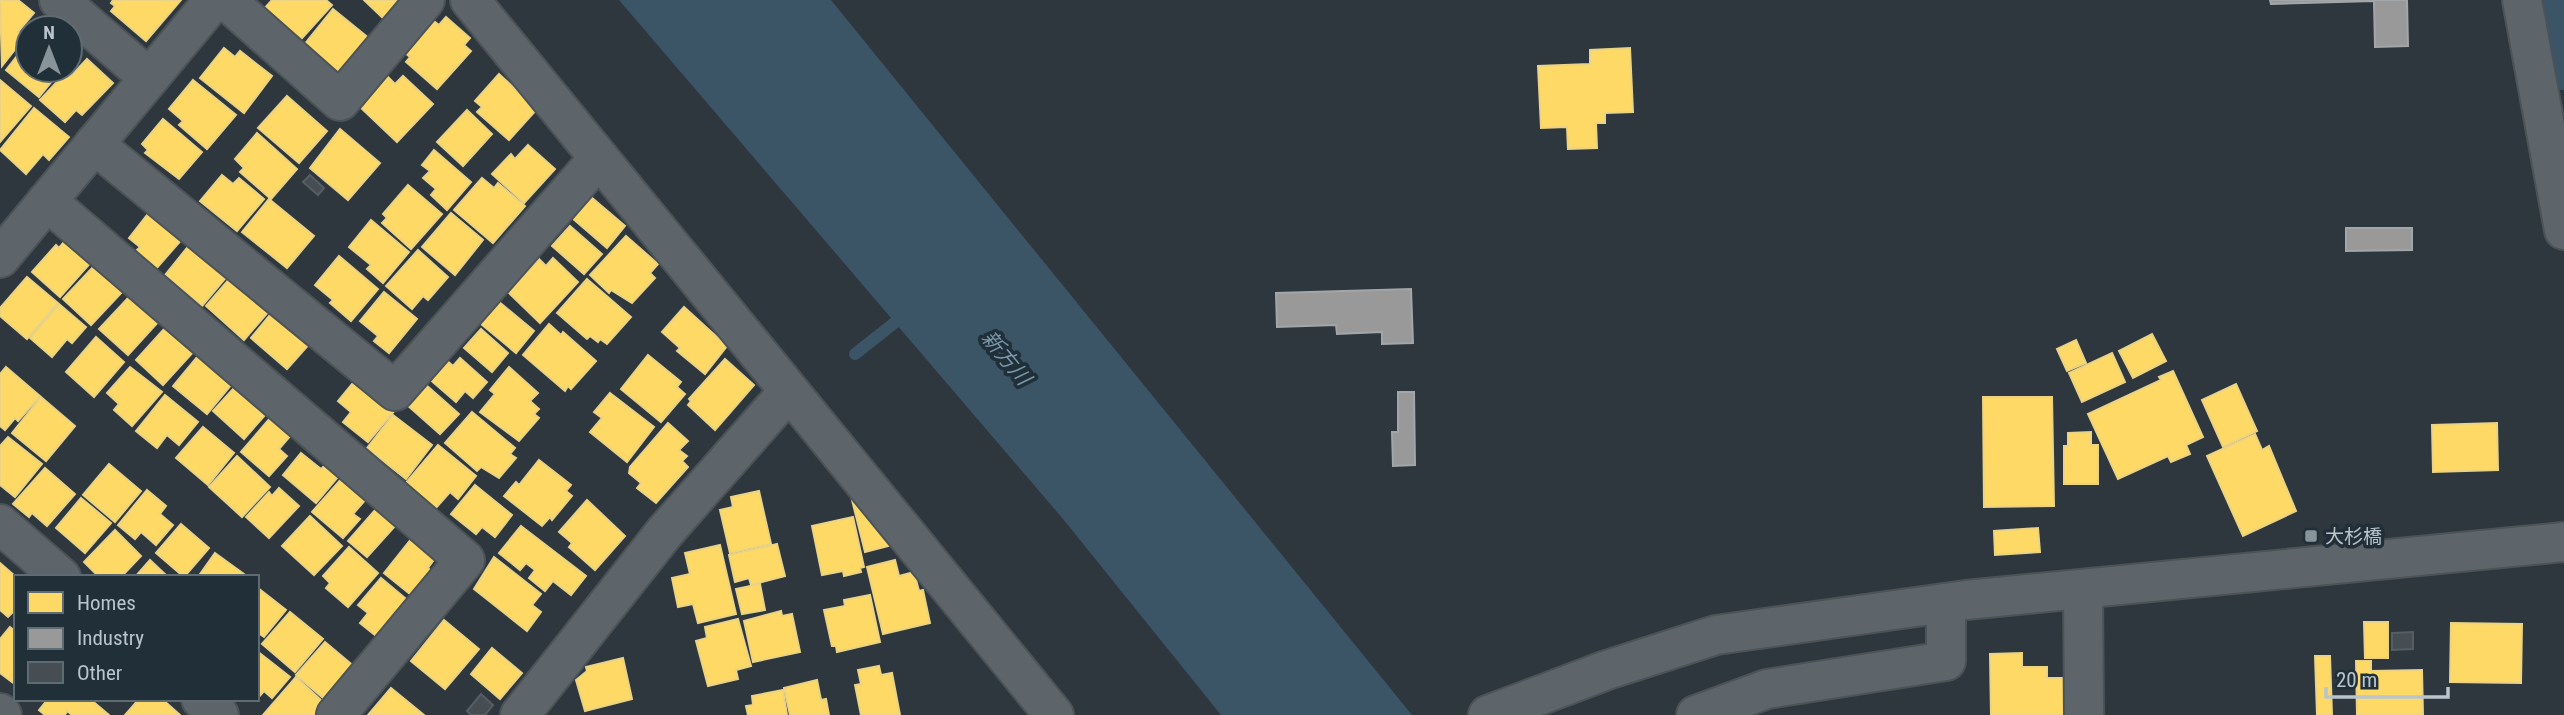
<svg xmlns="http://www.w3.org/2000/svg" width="2564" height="715" viewBox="0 0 2564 715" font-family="'Roboto Condensed','Noto Sans JP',sans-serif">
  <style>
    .water { fill: #3b5466 }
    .homes { fill: #ffd966; stroke: #ead385; stroke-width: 2 }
    .industry { fill: #999; stroke: #a3a6a8; stroke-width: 2 }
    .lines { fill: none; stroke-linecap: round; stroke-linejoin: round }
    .stream { stroke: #3b5466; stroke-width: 12 }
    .river { stroke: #3b5466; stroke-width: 74 }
    .building { fill: #464e53; stroke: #565e64; stroke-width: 2 }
    .minor-casing { stroke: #4c5357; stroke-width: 42 }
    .tertiary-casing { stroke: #4c5357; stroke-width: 42 }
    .minor { stroke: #5e656a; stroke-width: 38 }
    .tertiary { stroke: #5e656a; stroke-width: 38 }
    .poi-dot { fill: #88939a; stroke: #212f38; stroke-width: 2.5 }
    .labels { text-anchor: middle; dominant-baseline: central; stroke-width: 7; stroke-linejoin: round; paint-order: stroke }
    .poi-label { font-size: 19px; fill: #b9c4cc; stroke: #212f38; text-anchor: start }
    .water-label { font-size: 21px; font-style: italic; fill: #7a9aae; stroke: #212f38 }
  </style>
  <rect width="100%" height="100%" fill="#2e373d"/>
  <polygon class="water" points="619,0 831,0 1412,715 1221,715 1063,519"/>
  <g class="homes">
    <polygon points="0,0 18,0 34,13 18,32 24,38 2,66"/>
    <polygon points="113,0 181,0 146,41 111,11 115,6 111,3"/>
    <polygon points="272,0 326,0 332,5 294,47 263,10"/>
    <polygon points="364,0 404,0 385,20"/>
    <polygon points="333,9 371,40 336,83 295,56"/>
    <polygon points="446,17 470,38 464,45 471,51 437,89 406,62 410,57 405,53 434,21 439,25"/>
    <polygon points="28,42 28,70 61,70 39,97 6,70"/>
    <polygon points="224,48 235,57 240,51 272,76 244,113 200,78"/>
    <polygon points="1630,48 1633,112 1605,113 1605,123 1596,123 1597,148 1568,149 1567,127 1541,128 1538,66 1590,64 1590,50"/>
    <polygon points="87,59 113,83 82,115 76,110 65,122 40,100 66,72 71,76"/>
    <polygon points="499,74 537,109 509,140 477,112 482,107 475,101"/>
    <polygon points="387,76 395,84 403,76 433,104 397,142 359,106"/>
    <polygon points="0,80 31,106 0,142"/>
    <polygon points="193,80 236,115 207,149 179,125 183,121 169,109"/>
    <polygon points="287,96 327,131 299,163 258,128"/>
    <polygon points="34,108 69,137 49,160 43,154 26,174 0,150"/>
    <polygon points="467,110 492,134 463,166 437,142"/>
    <polygon points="163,119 202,152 179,179 145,153 148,150 142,144"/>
    <polygon points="340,129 380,163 348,200 310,168"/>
    <polygon points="257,133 297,169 271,199 240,172 244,168 235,159"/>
    <polygon points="528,145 555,169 524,203 492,174 511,154 515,159"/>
    <polygon points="434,150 471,182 447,210 431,195 436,189 423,178 430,171 422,165"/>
    <polygon points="222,175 233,184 239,178 264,199 237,231 200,201"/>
    <polygon points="482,178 494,188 498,183 525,206 493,243 454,210"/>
    <polygon points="408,185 442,214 411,249 382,223 387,218 383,214"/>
    <polygon points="591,197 625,226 607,248 572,218"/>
    <polygon points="269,199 314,236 287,268 242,232"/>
    <polygon points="151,210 183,238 155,270 135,252 140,247 129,238"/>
    <polygon points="451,213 483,240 455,275 422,247"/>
    <polygon points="371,220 409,252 383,283 367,269 371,265 349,247"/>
    <polygon points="570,226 602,254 584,274 552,246"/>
    <polygon points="626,236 658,264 650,273 655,278 632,303 611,290 609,293 590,275"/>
    <polygon points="68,237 93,260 60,297 32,272 56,245 59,248"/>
    <polygon points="191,243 229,274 202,306 165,275"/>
    <polygon points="418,250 448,277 428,300 423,296 412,309 386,286"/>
    <polygon points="339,256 378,289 351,321 330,303 333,300 315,285"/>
    <polygon points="553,258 578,282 540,323 508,292 539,259 546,266"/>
    <polygon points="95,265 123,291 91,325 63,299"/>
    <polygon points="27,277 58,303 27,339 0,316 0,308"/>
    <polygon points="231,277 269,311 244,340 206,306"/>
    <polygon points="587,279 631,317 607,344 600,339 598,342 590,336 587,339 557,313"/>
    <polygon points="384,292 417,319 389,353 374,341 378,336 360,321"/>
    <polygon points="130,296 159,321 128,355 99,329"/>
    <polygon points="498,301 534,331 516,353 480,323"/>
    <polygon points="59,304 86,327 72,343 67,339 52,357 30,338"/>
    <polygon points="684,307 727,346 705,374 677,351 680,348 662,332"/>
    <polygon points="274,310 311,342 287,369 251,338"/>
    <polygon points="549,324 561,335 563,332 596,361 571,389 568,386 565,391 523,355"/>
    <polygon points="165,328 171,334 175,331 195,350 163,385 136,360"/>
    <polygon points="481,329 508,353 492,372 464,348"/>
    <polygon points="2152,334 2166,361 2133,378 2119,351"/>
    <polygon points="96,337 124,362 94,397 66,372"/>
    <polygon points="2076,340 2086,363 2067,371 2057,349"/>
    <polygon points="2112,353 2125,382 2082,402 2069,373"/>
    <polygon points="648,355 681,382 677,387 685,394 661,422 621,389"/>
    <polygon points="198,356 232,384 207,414 173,386"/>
    <polygon points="444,358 453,366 460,358 487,382 473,398 465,391 456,402 427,377"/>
    <polygon points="725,359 754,385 715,430 688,405 691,401 689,399"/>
    <polygon points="6,367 40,396 18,421 15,418 5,430 0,426 0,374"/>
    <polygon points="130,367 162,392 132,426 114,410 119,404 107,393"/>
    <polygon points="509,367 538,393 530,401 539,409 534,414 539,418 519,441 480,412 495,394 490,390"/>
    <polygon points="2173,371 2203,437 2186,445 2190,454 2171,462 2168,456 2118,479 2088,414 2161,380 2159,377"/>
    <polygon points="357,378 395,410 368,442 343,422 351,412 338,401"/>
    <polygon points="425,384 459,414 440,434 407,405"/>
    <polygon points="2236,384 2257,431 2223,447 2202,400"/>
    <polygon points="234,388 265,415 244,439 213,411"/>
    <polygon points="610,393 654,427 627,462 590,432 602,418 594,412"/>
    <polygon points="165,395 198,422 179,445 167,435 157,448 136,431"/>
    <polygon points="41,397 75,426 46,461 12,433"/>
    <polygon points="1983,397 2052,397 2054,506 1984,507"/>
    <polygon points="472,412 515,448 510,454 516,458 499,478 481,467 477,471 445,443"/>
    <polygon points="393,415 432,445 406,479 367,448"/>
    <polygon points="271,417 291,435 279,449 287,456 269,476 241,452"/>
    <polygon points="668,423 688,441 679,450 687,456 682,461 688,467 656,503 637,488 641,483 629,473 630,467"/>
    <polygon points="2497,423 2498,470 2433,472 2432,425"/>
    <polygon points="203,427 234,453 208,485 176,458"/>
    <polygon points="2091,432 2091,445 2098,445 2098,484 2064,484 2064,446 2068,446 2068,433"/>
    <polygon points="2255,434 2262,450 2269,446 2296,511 2243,536 2207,456"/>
    <polygon points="8,437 42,464 15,497 0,485 0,446"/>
    <polygon points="438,445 476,476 458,499 450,492 435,509 405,484"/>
    <polygon points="301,453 321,469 324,466 338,477 316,503 283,475"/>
    <polygon points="237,456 270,487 242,517 209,487"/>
    <polygon points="539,460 571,485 566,491 572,496 552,520 550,517 542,526 504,496 516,482 519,485"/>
    <polygon points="109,464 141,491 115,522 83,495"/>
    <polygon points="45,468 75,494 47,526 32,513 29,517 13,504"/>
    <polygon points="343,477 367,498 353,514 360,519 343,538 312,512"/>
    <polygon points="475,485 512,515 495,537 482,527 476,534 451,514"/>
    <polygon points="279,488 299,506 269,538 246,517 269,492 272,496"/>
    <polygon points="147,490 166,506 160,514 173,525 156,545 141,532 135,539 118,525"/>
    <polygon points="759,491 771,544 730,553 720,510 733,507 731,497"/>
    <polygon points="851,496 896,544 865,552"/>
    <polygon points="81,498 111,523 85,553 56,528"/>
    <polygon points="587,500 625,536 595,570 569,547 572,543 559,532"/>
    <polygon points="376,509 395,526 367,557 348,541"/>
    <polygon points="310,516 342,546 314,575 282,546"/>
    <polygon points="853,517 864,567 860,568 861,572 844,576 843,571 822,575 812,526"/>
    <polygon points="181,524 209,548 184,577 156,553"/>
    <polygon points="521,526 586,576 571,595 553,581 545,591 529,578 535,570 526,563 520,570 499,553"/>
    <polygon points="2038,528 2040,552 1995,555 1994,531"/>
    <polygon points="115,530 141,556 121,577 99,577 84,562"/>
    <polygon points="412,538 436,557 428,568 434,574 415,598 384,573"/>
    <polygon points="777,544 785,576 751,585 749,578 735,582 729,555"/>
    <polygon points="720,545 736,614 698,623 693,604 678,607 672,578 690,574 685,553"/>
    <polygon points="349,547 378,573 348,607 326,588 330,583 323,576"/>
    <polygon points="215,553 248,577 198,577"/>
    <polygon points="494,557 541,594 532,605 541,612 527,631 474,589"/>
    <polygon points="150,560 168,577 135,577"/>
    <polygon points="895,560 899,576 914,572 919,591 923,590 930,623 883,634 867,567"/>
    <polygon points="0,563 16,577 16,609 8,617 0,610"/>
    <polygon points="381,578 411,603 380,639 360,623 368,613 358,605"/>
    <polygon points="760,584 765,610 742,614 736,589"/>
    <polygon points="258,588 286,610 264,637 257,632"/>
    <polygon points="870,595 880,642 837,652 836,646 832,646 824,610 845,606 844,600"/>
    <polygon points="781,611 782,616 792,614 800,652 753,662 744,621"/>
    <polygon points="290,612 323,639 295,672 262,644"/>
    <polygon points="738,619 751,666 736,670 738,679 708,686 696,641 707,638 705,627"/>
    <polygon points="444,620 479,649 445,689 411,661"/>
    <polygon points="2364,622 2388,622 2388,658 2365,658"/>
    <polygon points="2451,623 2522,624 2521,683 2450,682"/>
    <polygon points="10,627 16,632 16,685 0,673 0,639"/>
    <polygon points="325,642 357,669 329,703 296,675"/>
    <polygon points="492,648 522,673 500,699 471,674"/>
    <polygon points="257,651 290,677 272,698 264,691 257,699"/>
    <polygon points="2022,653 2022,667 2047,667 2047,678 2066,678 2067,715 1991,715 1990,654"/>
    <polygon points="2315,656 2330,656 2332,715 2317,715"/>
    <polygon points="623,658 632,699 585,711 576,680 587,671 586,667"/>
    <polygon points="2356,661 2371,661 2371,671 2422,670 2423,715 2357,715"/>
    <polygon points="879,666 881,675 892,673 900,715 861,715 855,685 861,684 858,670"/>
    <polygon points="296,677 322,701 319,704 324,707 317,715 263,715"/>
    <polygon points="817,680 821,700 826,699 829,715 790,715 784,688"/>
    <polygon points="391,688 424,715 368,715"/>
    <polygon points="783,690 787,715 748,715 746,706 753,705 752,696"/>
    <polygon points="48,699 90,699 109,715 72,715 67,711 65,715 45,715 39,710"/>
    <polygon points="139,699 162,699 180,715 125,715"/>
  </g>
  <g class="industry">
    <polygon points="2270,0 2407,0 2408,46 2375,47 2374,1 2271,4"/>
    <polygon points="2346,228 2412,228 2412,250 2346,251"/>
    <polygon points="1411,289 1413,343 1382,344 1382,332 1337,334 1336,325 1277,327 1276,293"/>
    <polygon points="1398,392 1414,392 1415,465 1393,466 1392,432 1398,432"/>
  </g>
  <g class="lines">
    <polyline class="stream" points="855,354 907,313"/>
    <polyline class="river" points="2555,0 2564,53"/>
  </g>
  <g class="building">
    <polygon points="310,175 324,188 318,195 303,182"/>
    <polygon points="2413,632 2413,649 2392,650 2392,633"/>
    <polygon points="481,694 493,705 485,715 471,715 467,711"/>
  </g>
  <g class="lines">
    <g class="minor-casing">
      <g id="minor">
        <polyline points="59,0 149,78"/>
        <polyline points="226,0 340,101 425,0"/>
        <polyline points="470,0 1054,715"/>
        <polyline points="2522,0 2564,230"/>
        <polyline points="94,144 395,391 599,158"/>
        <polyline points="47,201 465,560 336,715"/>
        <polyline points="0,524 61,577"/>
        <polyline points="2083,590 2084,715"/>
        <polyline points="201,699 219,715"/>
        <polyline points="0,713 2,715"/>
        <polyline points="520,715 664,533 789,391"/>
        <polyline points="1696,715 1767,689 1946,661 1946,603"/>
      </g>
    </g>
    <g class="tertiary-casing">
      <g id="tertiary">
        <polyline points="0,258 214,0"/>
        <polyline points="1488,715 1607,670 1716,635 1966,600 2564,542"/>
      </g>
    </g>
    <use href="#minor" class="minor"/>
    <use href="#tertiary" class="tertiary"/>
  </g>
  <rect class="poi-dot" x="2304" y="529" width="14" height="14" rx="3.5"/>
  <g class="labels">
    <g class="poi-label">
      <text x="2325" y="536">大杉橋</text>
    </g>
    <g class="water-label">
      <text transform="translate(1006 358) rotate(50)">新方川</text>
    </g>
  </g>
  <rect x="14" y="575" width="245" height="126" fill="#212f38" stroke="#5e6b73" stroke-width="2"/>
  <rect x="28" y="592" width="35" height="21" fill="#ffd966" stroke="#5e6b73" stroke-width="2"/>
  <text x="77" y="610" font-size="21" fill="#b9c4cc">Homes</text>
  <rect x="28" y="628" width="35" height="21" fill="#999999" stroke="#5e6b73" stroke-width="2"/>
  <text x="77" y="645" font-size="21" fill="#b9c4cc">Industry</text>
  <rect x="28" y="662" width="35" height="21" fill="#464e53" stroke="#5e6b73" stroke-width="2"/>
  <text x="77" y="680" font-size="21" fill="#b9c4cc">Other</text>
  <g transform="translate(49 49)"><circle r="33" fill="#212f38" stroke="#5e6b73" stroke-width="2"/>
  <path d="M0-5L12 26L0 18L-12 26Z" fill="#88939a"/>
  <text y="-10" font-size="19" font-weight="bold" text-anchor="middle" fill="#b9c4cc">N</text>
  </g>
  <path d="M2326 687v10h122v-10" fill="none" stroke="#b9c4cc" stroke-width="3.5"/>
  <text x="2336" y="687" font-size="21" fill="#b9c4cc" stroke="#212f38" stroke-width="5" paint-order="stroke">20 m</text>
</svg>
